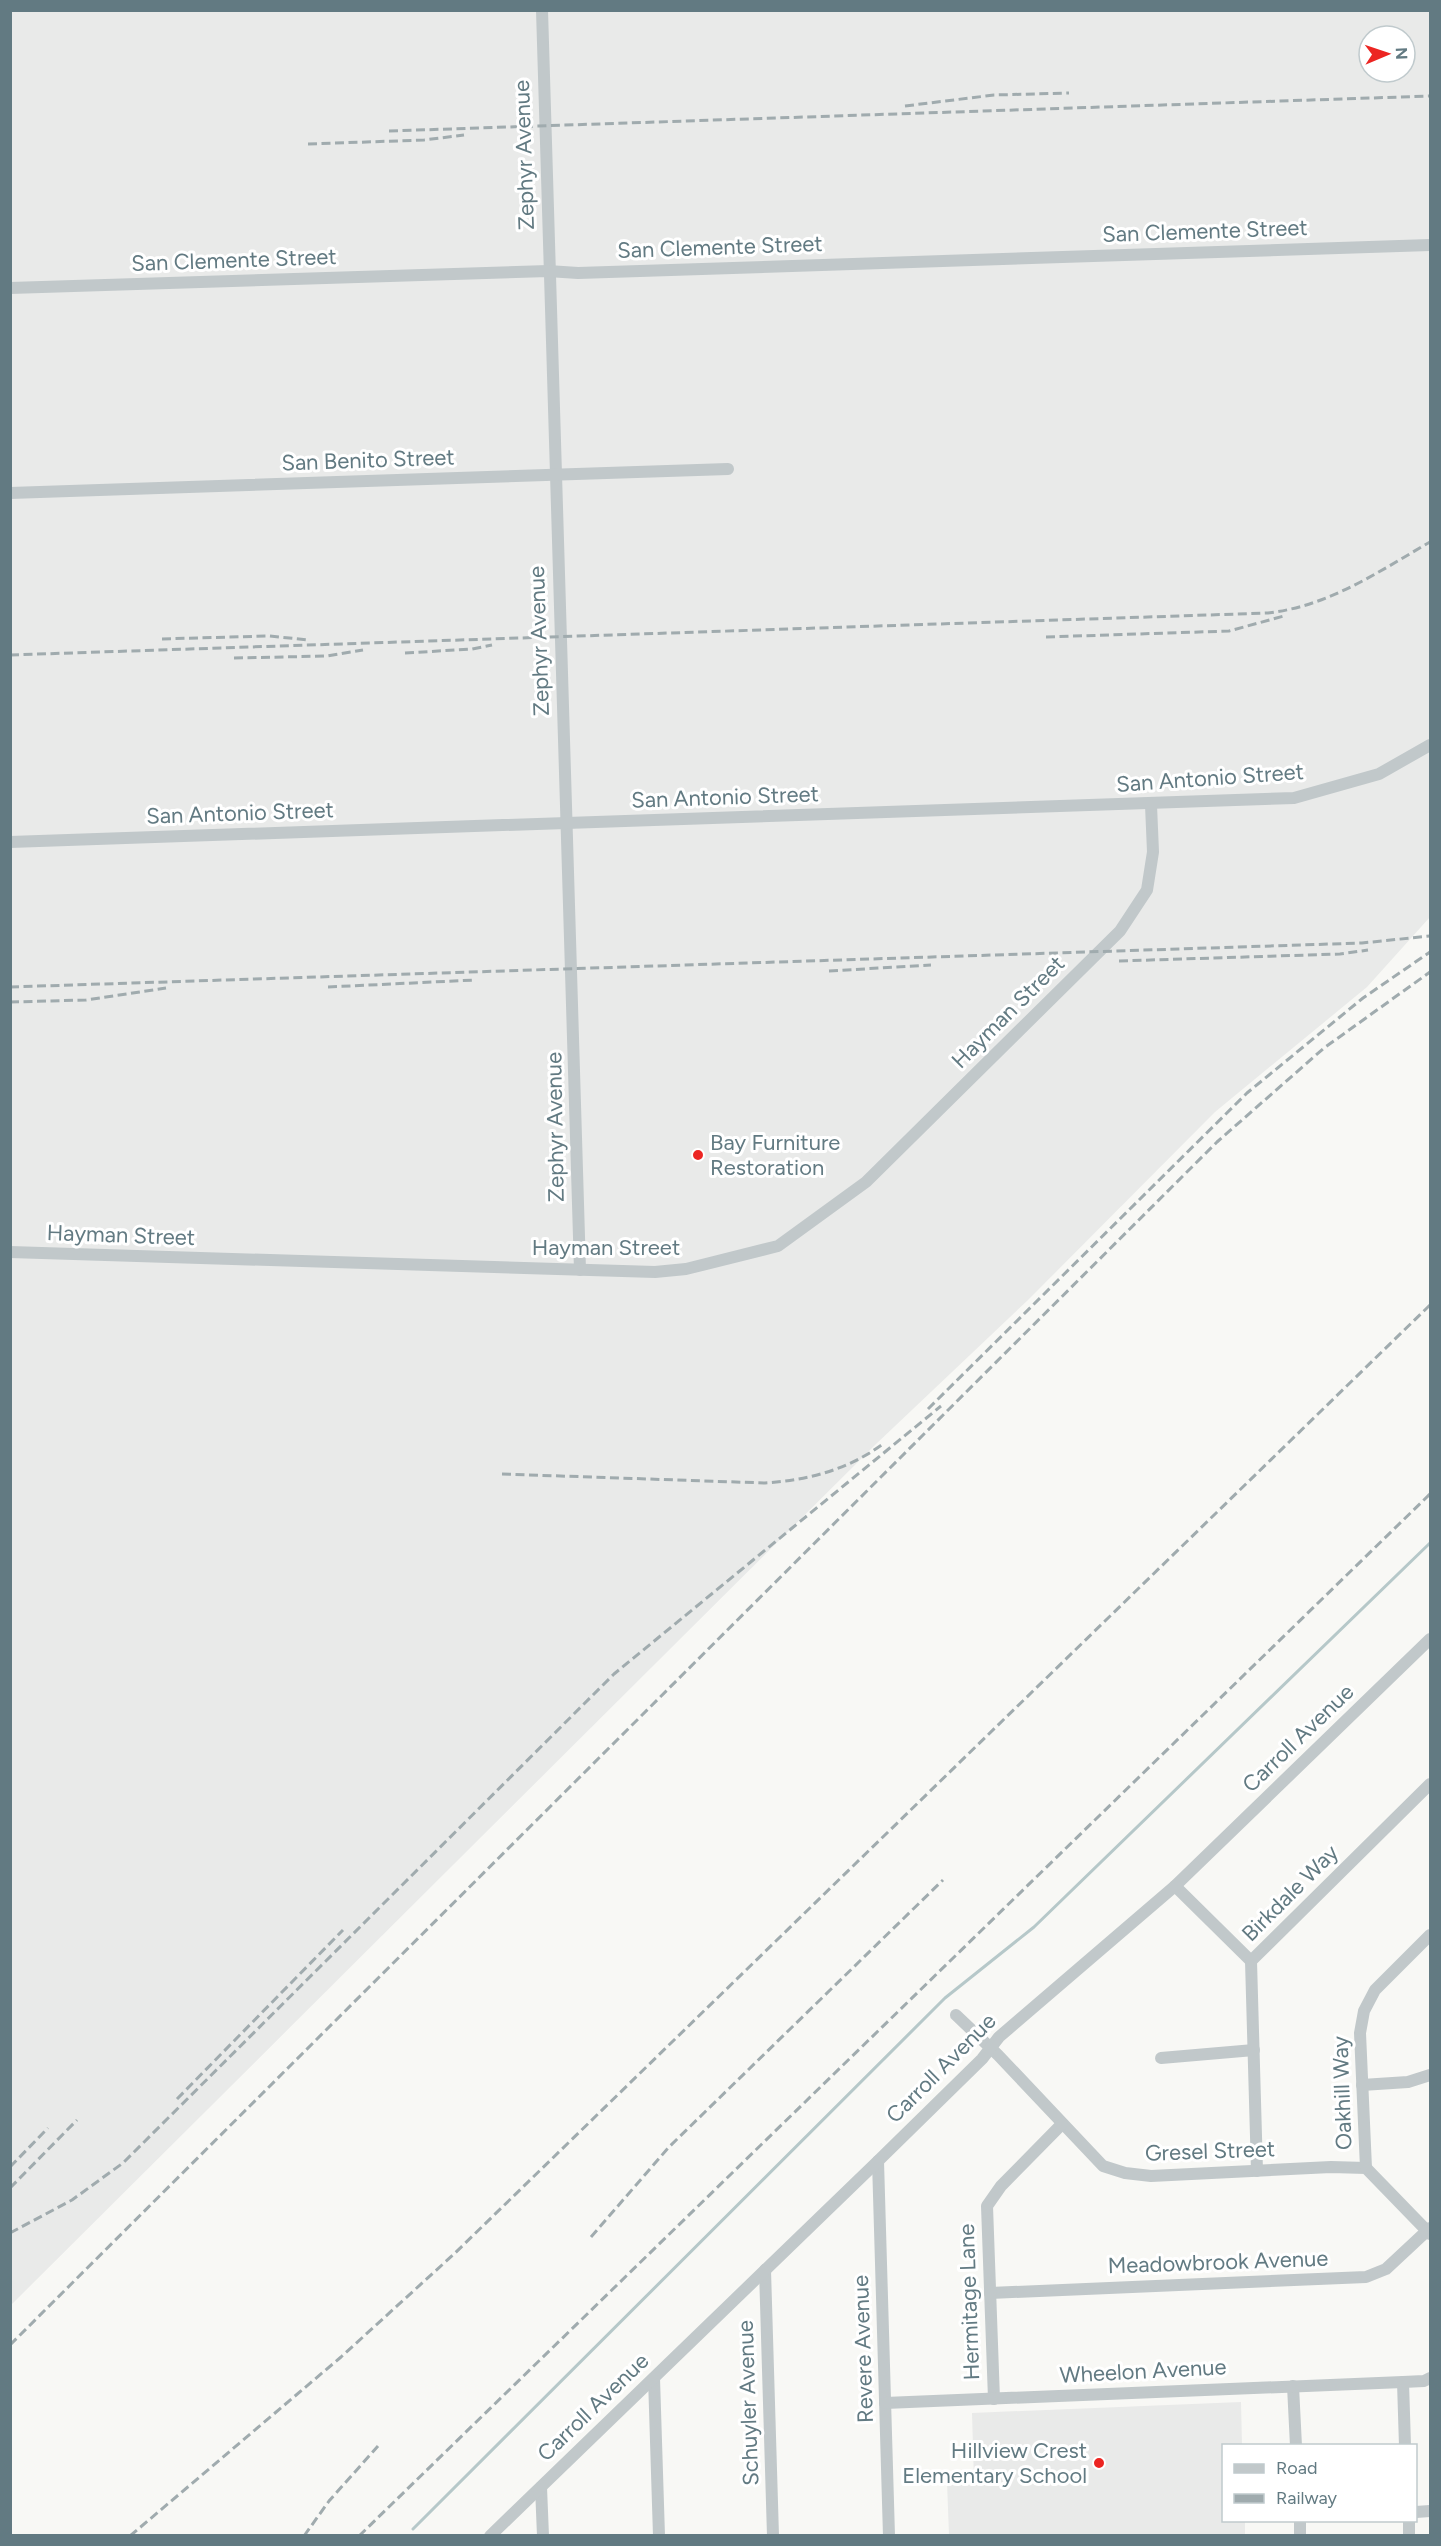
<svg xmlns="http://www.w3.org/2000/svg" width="1441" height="2546" viewBox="0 0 1441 2546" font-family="Figtree,sans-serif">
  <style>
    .built { fill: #e9eae9; fill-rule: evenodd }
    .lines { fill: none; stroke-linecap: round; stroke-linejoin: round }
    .stream { stroke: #b6c8c9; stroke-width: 3 }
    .minor { stroke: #c1c8ca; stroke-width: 12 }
    .rail { stroke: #a0abae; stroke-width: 3; stroke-dasharray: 9 4.5; stroke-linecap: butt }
    .poi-dot { fill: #ec2522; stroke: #fff; stroke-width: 2 }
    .labels { text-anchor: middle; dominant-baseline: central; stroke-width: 6; stroke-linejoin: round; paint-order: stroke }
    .street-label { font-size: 22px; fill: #627a82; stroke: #fff }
    .poi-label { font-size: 22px; fill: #627a82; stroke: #fff; text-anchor: start }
  </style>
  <rect width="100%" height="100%" fill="#f8f8f5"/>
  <g class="built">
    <path d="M11 11H1430V917L1367 987 1215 1112 1028 1300 875 1445 11 2305ZM1369 36H1405V72H1369Z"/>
    <polygon points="1241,2402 1242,2445 1224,2446 1224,2520 1245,2521 1245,2535 949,2535 947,2482 974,2481 972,2413"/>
  </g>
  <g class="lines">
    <polyline class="stream" points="413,2529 945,1998 1034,1927 1430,1543"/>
    <g class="minor">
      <polyline points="542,10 580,1270"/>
      <polyline points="10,288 548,271 578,273 1430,245"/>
      <polyline points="10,493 728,469"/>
      <polyline points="10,842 1294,798 1379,774 1430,745"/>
      <polyline points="10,1252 655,1272 686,1269 778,1246 866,1182 1120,931 1147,890 1153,852 1151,805"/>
      <polyline points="1175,1886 1251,1961"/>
      <polyline points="956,2015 998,2055 1103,2166 1125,2173 1151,2176 1331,2167 1366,2168 1430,2234"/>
      <polyline points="1161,2058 1254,2050"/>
      <polyline points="1362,2085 1408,2082 1430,2075"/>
      <polyline points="878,2161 889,2536"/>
      <polyline points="1366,2168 1360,2033 1364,2011 1375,1990 1430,1935"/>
      <polyline points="1257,2171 1251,1961 1430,1784"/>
      <polyline points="765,2270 773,2536"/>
      <polyline points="990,2293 1366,2277 1386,2269 1430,2228"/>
      <polyline points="654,2378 659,2536"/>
      <polyline points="1293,2386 1296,2446"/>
      <polyline points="994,2399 987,2206 1001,2186 1062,2124"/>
      <polyline points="885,2403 1403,2382"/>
      <polyline points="1405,2446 1403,2382 1424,2381 1430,2378"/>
      <polyline points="541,2487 543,2536"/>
      <polyline points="1416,2512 1430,2511"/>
      <polyline points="1300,2520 1300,2536"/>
      <polyline points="1409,2520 1409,2536"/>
      <polyline points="490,2536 878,2161 982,2059 999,2037 1175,1886 1430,1639"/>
    </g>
    <g class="rail">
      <polyline points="905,106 994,95 1069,93"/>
      <polyline points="389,131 1430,96"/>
      <polyline points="308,144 424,140 464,135"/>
      <polyline points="1046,637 1229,631 1284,616"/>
      <polyline points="162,639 269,636 309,640"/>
      <polyline points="405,653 472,649 492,645"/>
      <path d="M10 655 1268 613C1329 606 1378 572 1430 542"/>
      <polyline points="234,658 327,656 363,650"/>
      <polyline points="1119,961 1340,954 1368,950"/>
      <polyline points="829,971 931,965"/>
      <polyline points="10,987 1362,943 1430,936"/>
      <polyline points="328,987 475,980"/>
      <polyline points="10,1002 86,1000 166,988"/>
      <polyline points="928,1409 1247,1093 1363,998 1430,952"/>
      <path d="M502 1474 765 1483C809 1480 847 1470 883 1444"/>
      <polyline points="177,2099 343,1930"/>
      <polyline points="10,2167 48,2128"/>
      <polyline points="10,2188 77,2120"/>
      <polyline points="10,2233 72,2200 123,2163 614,1674 941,1406"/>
      <polyline points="591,2237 669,2147 943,1880"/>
      <polyline points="10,2345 1217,1142 1324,1048 1430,972"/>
      <polyline points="130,2536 341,2357 454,2254 1430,1305"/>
      <polyline points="304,2536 329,2501 378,2446"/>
      <polyline points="359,2536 1430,1494"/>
    </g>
  </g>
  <g class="poi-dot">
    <circle cx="698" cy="1155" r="6"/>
    <circle cx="1099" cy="2463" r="6"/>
  </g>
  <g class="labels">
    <g class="street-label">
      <text transform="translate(524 155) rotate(-92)">Zephyr Avenue</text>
      <text transform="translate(1205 231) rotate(-2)">San Clemente Street</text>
      <text transform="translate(720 247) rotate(-2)">San Clemente Street</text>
      <text transform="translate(234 260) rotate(-2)">San Clemente Street</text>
      <text transform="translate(368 460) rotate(-2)">San Benito Street</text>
      <text transform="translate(539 641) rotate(-92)">Zephyr Avenue</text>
      <text transform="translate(1210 778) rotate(-4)">San Antonio Street</text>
      <text transform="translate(725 797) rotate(-2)">San Antonio Street</text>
      <text transform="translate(240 813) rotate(-2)">San Antonio Street</text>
      <text transform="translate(1008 1012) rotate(-45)">Hayman Street</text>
      <text transform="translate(555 1127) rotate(-91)">Zephyr Avenue</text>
      <text transform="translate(121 1235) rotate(2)">Hayman Street</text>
      <text x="606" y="1247">Hayman Street</text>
      <text transform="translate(1298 1738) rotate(-44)">Carroll Avenue</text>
      <text transform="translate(1290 1893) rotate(-45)">Birkdale Way</text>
      <text transform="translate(941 2068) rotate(-45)">Carroll Avenue</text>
      <text transform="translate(1342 2093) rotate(-92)">Oakhill Way</text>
      <text transform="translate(1210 2151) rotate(-2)">Gresel Street</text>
      <text transform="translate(1218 2262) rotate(-2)">Meadowbrook Avenue</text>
      <text transform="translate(969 2302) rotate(-92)">Hermitage Lane</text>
      <text transform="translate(863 2349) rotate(-92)">Revere Avenue</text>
      <text transform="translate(1143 2371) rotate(-3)">Wheelon Avenue</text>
      <text transform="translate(748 2403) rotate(-92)">Schuyler Avenue</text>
      <text transform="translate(593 2407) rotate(-44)">Carroll Avenue</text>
    </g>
    <g class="poi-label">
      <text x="710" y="1142">Bay Furniture<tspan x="710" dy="25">Restoration</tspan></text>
      <text x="1087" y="2450" text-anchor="end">Hillview Crest<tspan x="1087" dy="25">Elementary School</tspan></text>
    </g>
  </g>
  <rect width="1441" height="2546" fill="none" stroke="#627a82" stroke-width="24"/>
  <rect x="1222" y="2444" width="195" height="78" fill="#ffffff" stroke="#c0cacd" stroke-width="1.5"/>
  <rect x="1234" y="2464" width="30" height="9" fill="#c1c8ca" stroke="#c0cacd" stroke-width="1.5"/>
  <text x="1276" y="2474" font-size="18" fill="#627a82">Road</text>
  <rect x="1234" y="2494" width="30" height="9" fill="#a0abae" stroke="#c0cacd" stroke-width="1.5"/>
  <text x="1276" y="2504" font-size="18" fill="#627a82">Railway</text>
  <g transform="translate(1387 54) rotate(88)"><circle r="28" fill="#ffffff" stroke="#c0cacd" stroke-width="1.5"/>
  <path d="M0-4.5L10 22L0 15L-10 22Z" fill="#ec2522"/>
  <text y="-9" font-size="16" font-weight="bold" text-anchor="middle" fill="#627a82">N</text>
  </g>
</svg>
